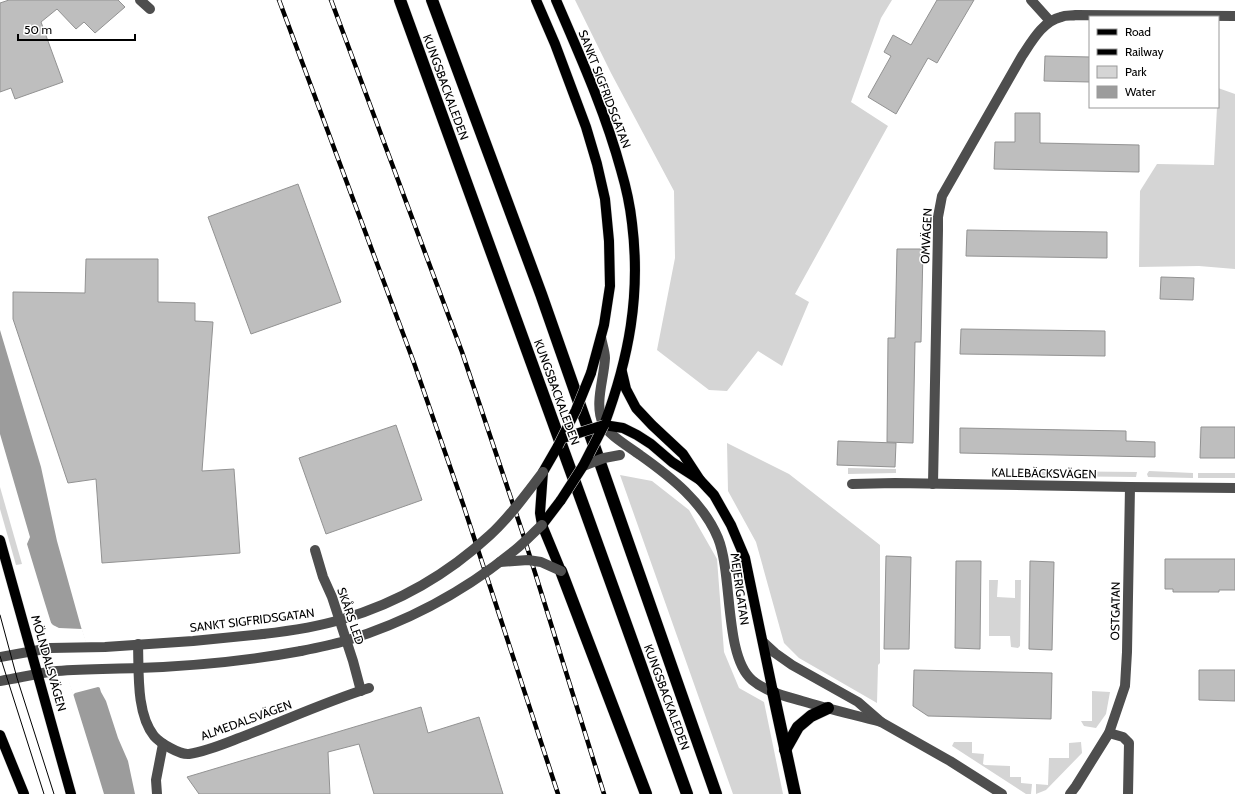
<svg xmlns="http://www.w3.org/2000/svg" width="1235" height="794" viewBox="0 0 1235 794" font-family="Cabin,sans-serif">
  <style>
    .green { fill: #d5d5d5 }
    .water { fill: #9c9c9c }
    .pier { fill: #fff }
    .building { fill: #bebebe; stroke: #929292 }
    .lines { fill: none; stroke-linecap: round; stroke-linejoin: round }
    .major-casing { stroke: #dbdbdb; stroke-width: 11 }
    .highway-casing { stroke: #dbdbdb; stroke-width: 13 }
    .minor { stroke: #4e4e4e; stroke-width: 10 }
    .major { stroke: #000; stroke-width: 10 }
    .highway { stroke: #000; stroke-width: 12 }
    .tram { stroke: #000; stroke-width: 1 }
    .rail-casing { stroke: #000; stroke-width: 4.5 }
    .rail { stroke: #fff; stroke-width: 3; stroke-dasharray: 9; stroke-linecap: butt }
    .major-bridge-casing { stroke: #dbdbdb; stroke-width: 11; stroke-linecap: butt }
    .minor-bridge { stroke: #4e4e4e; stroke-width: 10 }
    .major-bridge { stroke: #000; stroke-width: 10 }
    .labels { text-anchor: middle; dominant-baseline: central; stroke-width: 3; stroke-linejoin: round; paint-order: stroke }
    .street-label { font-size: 12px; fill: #000; stroke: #fff }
  </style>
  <rect width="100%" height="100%" fill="#fff"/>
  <g class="green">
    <polygon points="575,0 892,0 881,18 851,102 888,126 795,294 809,302 782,366 758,351 727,391 709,390 657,350 675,258 674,191 611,73"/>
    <polygon points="1218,88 1235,94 1235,269 1199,266 1139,267 1140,191 1157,164 1214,165"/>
    <polygon points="727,443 789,474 880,545 880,663 878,665 877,703 799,658 784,643 756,542 728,491"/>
    <polygon points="848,468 896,469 896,473 848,474"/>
    <polygon points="1038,471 1137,472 1136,477 1043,476 1042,478 1035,478 1035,475"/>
    <polygon points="1149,471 1193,473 1193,478 1148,477 1147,474"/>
    <rect x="1198" y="473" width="37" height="5"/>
    <polygon points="620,475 652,481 689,510 717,559 724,652 739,688 764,702 783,794 733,794"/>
    <polygon points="0,487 22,564 16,565 0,509"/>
    <polygon points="989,580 998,580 997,597 1015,598 1015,580 1021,580 1020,646 1018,648 1011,647 1010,636 989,636"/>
    <polygon points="1092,691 1110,692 1106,714 1096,728 1084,726 1081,721 1092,721"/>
    <polygon points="954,742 972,742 972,753 984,754 983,764 985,765 1010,766 1010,777 1021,777 1021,783 1032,784 1031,794 1026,794 952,746"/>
    <polygon points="1081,742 1082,753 1046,790 1036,794 1036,784 1048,785 1049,758 1069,758 1069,743"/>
  </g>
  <path class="water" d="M0 330 41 467 57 541 81 627 101 692 106 701 118 738 128 761 135 794H104C79 711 52 628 27 544L30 537 0 434Z"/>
  <polygon class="pier" points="49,621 53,625 59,628 82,629 101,688 98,687 75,693 73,695"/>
  <g class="building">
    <polygon points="9,0 118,0 125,7 95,33 84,22 76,29 57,9 41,22 63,82 15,99 11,88 0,92 0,3"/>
    <polygon points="937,0 974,0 937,63 928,58 896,114 868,97 891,56 884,52 893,35 911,45"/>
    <polygon points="1045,56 1090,57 1090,82 1044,81"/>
    <polygon points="1015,113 1040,113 1040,143 1139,145 1139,172 994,169 995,142 1015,142"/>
    <polygon points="298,184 341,302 251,334 208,217"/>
    <polygon points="967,230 1107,232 1107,258 966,256"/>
    <polygon points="897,249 923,249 921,342 915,342 913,443 887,442 888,338 895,338"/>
    <polygon points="86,259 158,259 158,302 195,303 195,321 213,322 202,471 234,469 240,553 102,563 96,479 68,483 13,319 13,292 85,293"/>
    <polygon points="1161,277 1194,278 1193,300 1160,299"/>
    <polygon points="961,329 1105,331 1105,356 960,354"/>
    <polygon points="396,425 422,500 326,534 299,458"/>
    <polygon points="1201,427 1235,427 1235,458 1200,458"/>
    <polygon points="960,428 1126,431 1126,441 1155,442 1155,457 960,453"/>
    <polygon points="838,441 896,443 895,467 837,465"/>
    <polygon points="886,556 911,557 909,649 884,649"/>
    <polygon points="1165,559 1235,559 1235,590 1219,590 1219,592 1173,592 1173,589 1165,589"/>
    <polygon points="956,561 981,561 980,649 955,648"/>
    <polygon points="1030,561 1054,562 1052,650 1029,649"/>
    <polygon points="914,670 1052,673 1051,719 928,716 913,706"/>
    <polygon points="1199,670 1235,670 1235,701 1199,700"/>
    <polygon points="421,707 428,733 479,717 503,794 374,794 359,744 328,752 330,794 199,794 187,777"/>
  </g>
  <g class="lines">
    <g class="major-casing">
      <g id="major">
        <polyline points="536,0 555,44 586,127 597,164 605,199 609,241 610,286 604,325 591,373"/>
        <path d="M556 0C580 56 605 111 621 170 626 187 630 205 632 223 641 295 629 358 604 425L623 428 637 435 651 444 672 462 700 480"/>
        <polyline points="622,372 626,389 636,408 652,425 683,454 700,480 714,495 731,525 745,558 773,692"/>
        <polyline points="558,446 543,472 540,513 542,525 561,571"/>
        <polyline points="542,525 561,500"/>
        <polyline points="0,540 71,794"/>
        <polyline points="0,735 24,794"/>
      </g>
    </g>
    <g class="highway-casing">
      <g id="highway">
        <polyline points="400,0 585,510 687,794"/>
        <polyline points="432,0 541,294 716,794"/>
        <polyline points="561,571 646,794"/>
        <polyline points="773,692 795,794"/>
        <polyline points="785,750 798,727 811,716 828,708"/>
      </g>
    </g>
    <g class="minor">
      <polyline points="140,0 150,9"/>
      <polyline points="1031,0 1050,21"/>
      <path d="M601 337C602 344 605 351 605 358 604 380 594 403 603 424 607 434 631 448 640 455 671 477 703 502 718 538 733 575 724 656 752 680 766 692 785 696 802 701 828 709 855 715 881 722"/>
      <polyline points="852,484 895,483 1130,487 1235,488"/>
      <path d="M933 484 938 230V217L942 196 1022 56C1032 41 1043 21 1061 17 1066 15 1071 16 1076 15L1235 16"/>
      <polyline points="315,550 323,577 332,597 353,661 361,691"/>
      <polyline points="763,642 775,653 792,665 858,702 881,722 950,761 1002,794"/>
      <path d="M138 644C139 672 136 713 154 736 160 743 180 755 189 754 209 751 228 742 247 735 288 719 328 701 369 688"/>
      <polyline points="0,657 50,648 105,647 193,641 263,634"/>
      <path d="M0 681C19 678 38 673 57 671 84 669 111 669 138 668 193 666 247 661 301 651"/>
      <polyline points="1109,733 1123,737 1129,743 1128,794"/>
      <polyline points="157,794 156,780 163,744"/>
      <polyline points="1070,794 1076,786 1109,733 1125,686 1127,652 1130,487"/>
    </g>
    <use href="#major" class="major"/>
    <use href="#highway" class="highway"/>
    <g class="tram">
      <polyline points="0,615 17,678 54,794"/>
      <polyline points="0,656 44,794"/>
    </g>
    <g class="rail-casing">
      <g id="rail">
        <polyline points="279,0 414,363 463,504 558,794"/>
        <polyline points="331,0 462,352 522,531 604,794"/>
      </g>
    </g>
    <use href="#rail" class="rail"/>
    <g class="major-bridge-casing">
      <g id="major-bridge">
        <polyline points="563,438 604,425"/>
        <polyline points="558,446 576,410 591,373"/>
        <polyline points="561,500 583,466 604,425"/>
      </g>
    </g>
    <g class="minor-bridge">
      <polyline points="583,466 604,458 620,455"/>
      <polyline points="500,562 528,560 541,562 561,571"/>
      <path d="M263 634C290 631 317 627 343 619 397 603 448 574 490 535 510 517 526 494 543 472"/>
      <path d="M301 651C316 648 331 645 345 641 407 622 465 591 515 550 525 542 533 533 542 525"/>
    </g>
    <use href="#major-bridge" class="major-bridge"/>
  </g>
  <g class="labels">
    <g class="street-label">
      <text transform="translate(446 87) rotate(70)">KUNGSBACKALEDEN</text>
      <text transform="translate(605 89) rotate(69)">SANKT SIGFRIDSGATAN</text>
      <text transform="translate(926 236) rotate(-87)">OMVÄGEN</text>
      <text transform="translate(557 392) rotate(70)">KUNGSBACKALEDEN</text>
      <text transform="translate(1044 473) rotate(1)">KALLEBÄCKSVÄGEN</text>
      <text transform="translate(740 589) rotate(82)">MEJERIGATAN</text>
      <text transform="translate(1115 611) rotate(-89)">OSTGATAN</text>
      <text transform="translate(351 616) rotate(71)">SKÅRS LED</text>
      <text transform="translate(252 620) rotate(-7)">SANKT SIGFRIDSGATAN</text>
      <text transform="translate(49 663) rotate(74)">MÖLNDALSVÄGEN</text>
      <text transform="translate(667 697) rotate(70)">KUNGSBACKALEDEN</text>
      <text transform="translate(246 720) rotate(-20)">ALMEDALSVÄGEN</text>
    </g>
  </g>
  <rect x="1089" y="16" width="130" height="92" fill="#ffffff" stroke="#999999"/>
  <rect x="1097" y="29" width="20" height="6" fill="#000000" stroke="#999999"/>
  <text x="1125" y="36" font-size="12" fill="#000000">Road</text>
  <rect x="1097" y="49" width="20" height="6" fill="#000000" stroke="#999999"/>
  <text x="1125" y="56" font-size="12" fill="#000000">Railway</text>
  <rect x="1097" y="66" width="20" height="12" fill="#d5d5d5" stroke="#999999"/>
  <text x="1125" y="76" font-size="12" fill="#000000">Park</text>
  <rect x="1097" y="86" width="20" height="12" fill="#9c9c9c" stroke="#999999"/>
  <text x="1125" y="96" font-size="12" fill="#000000">Water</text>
  <path d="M18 34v6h117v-6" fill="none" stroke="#000000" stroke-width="2"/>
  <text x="24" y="34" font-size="12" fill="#000000" stroke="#ffffff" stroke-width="3" paint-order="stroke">50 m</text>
</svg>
